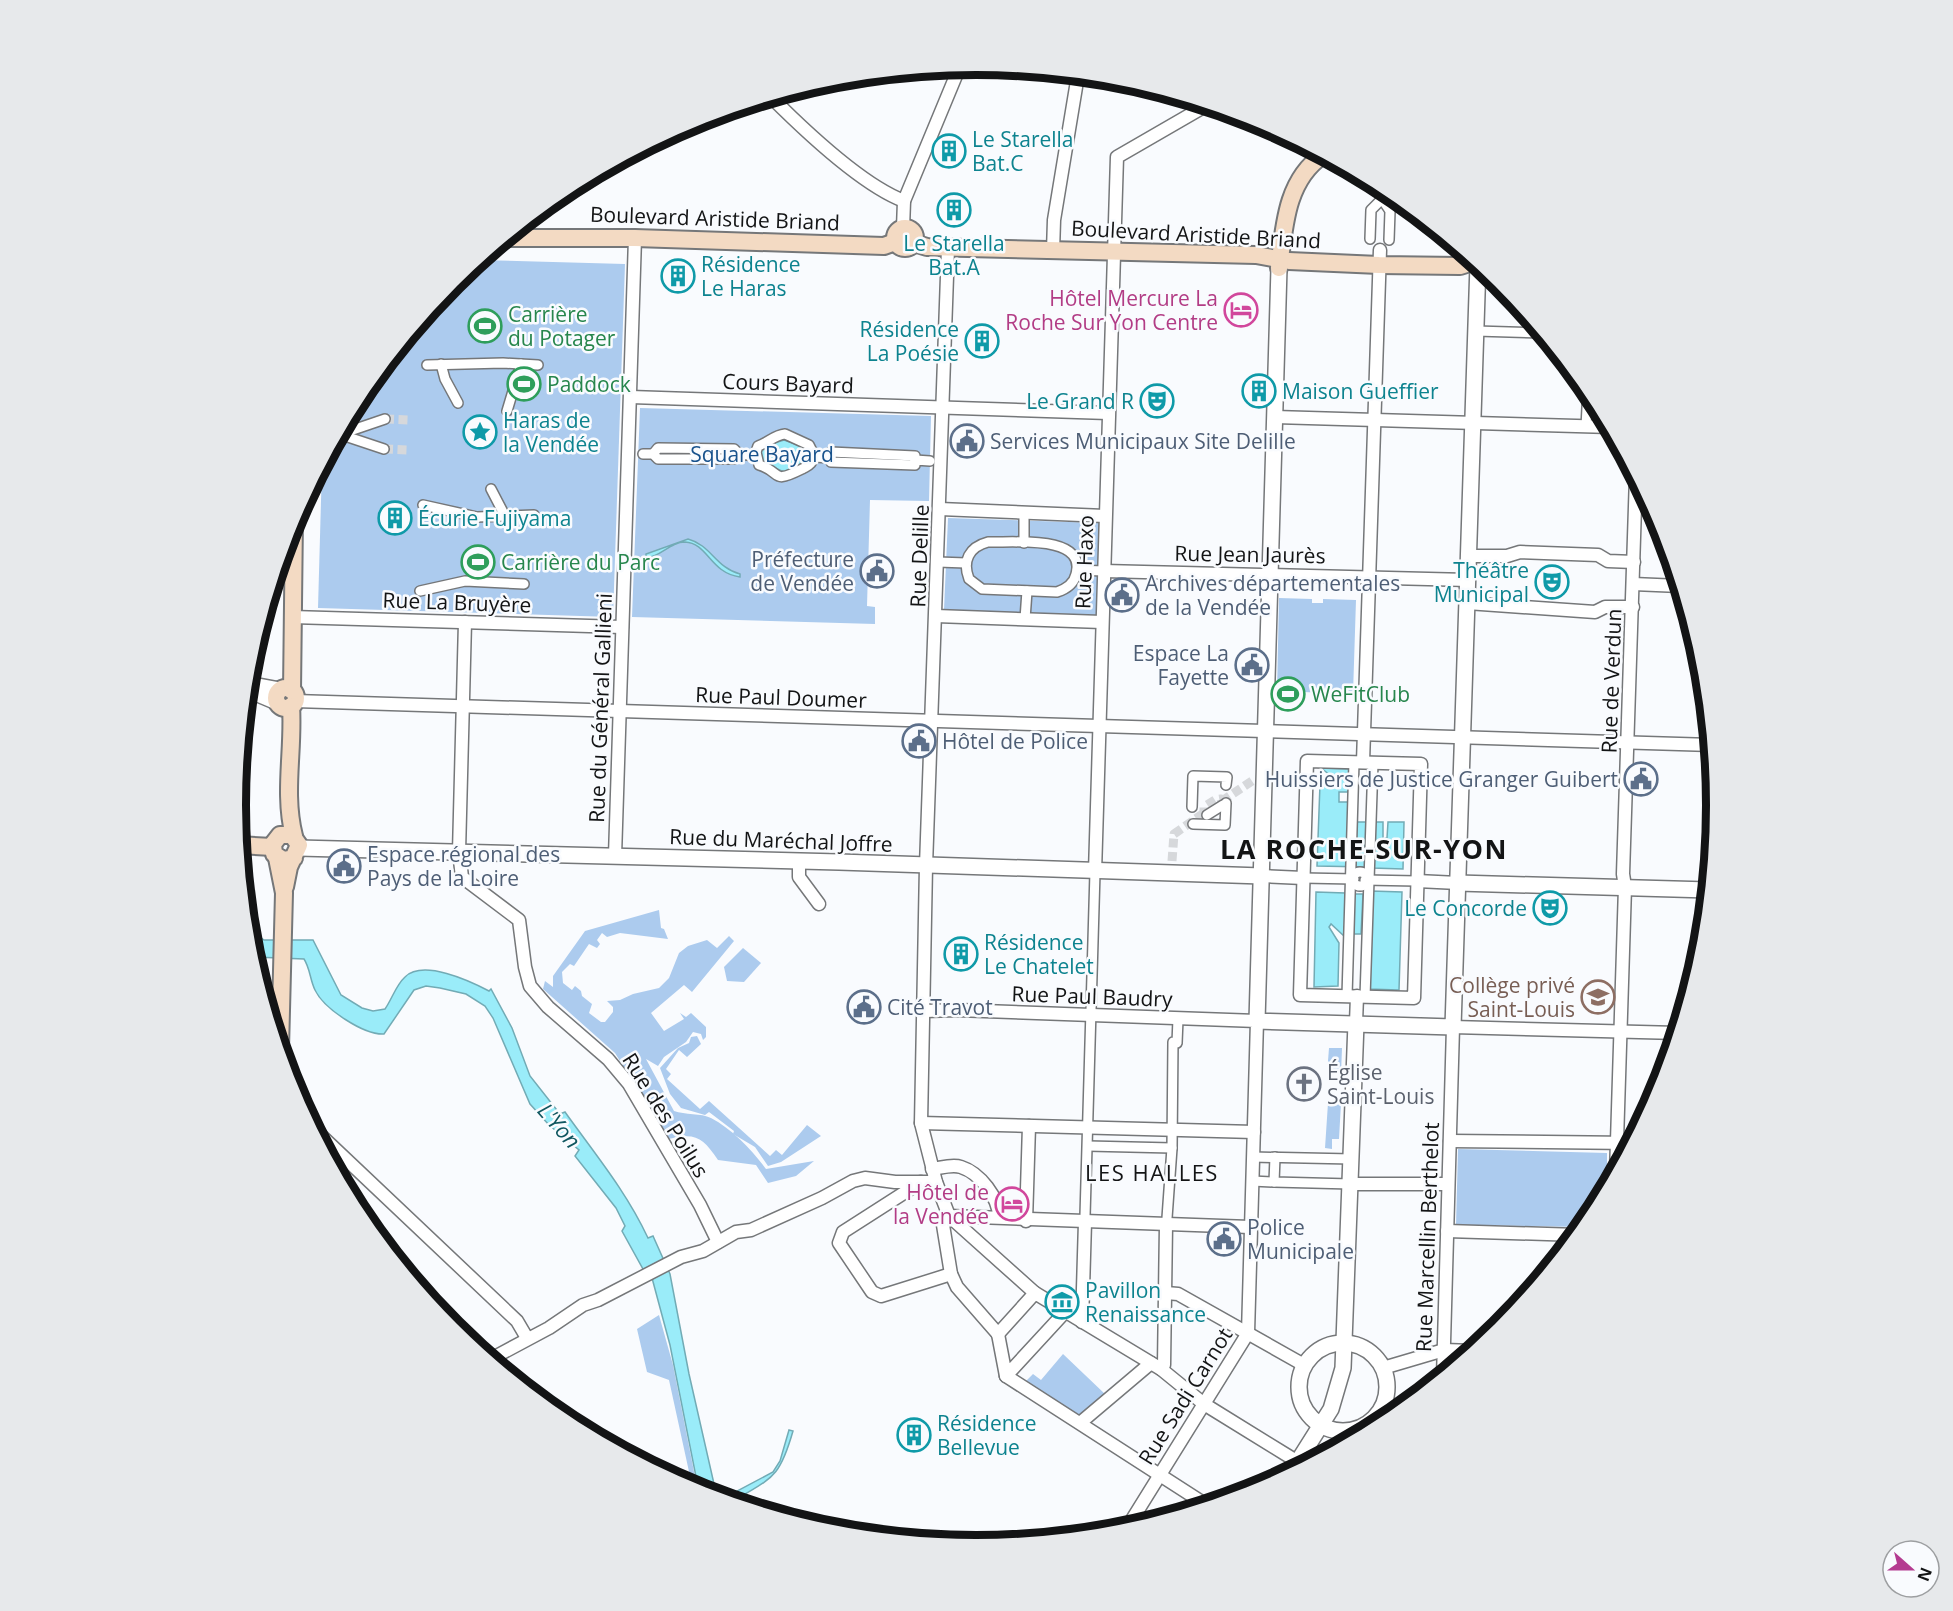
<svg xmlns="http://www.w3.org/2000/svg" width="1953" height="1611" viewBox="0 0 1953 1611" font-family="'Open Sans',sans-serif">
  <style>
    .green { fill: #accbee }
    .water { fill: #9aecf9; stroke: #72abb5; stroke-width: 1.5 }
    .lines { fill: none; stroke-linecap: round; stroke-linejoin: round }
    .pedestrian-tunnel { stroke: #d6d8db; stroke-width: 9; stroke-dasharray: 9 4.5; stroke-linecap: butt }
    .pedestrian-casing { stroke: #757779; stroke-width: 12 }
    .minor-casing { stroke: #757779; stroke-width: 15 }
    .tertiary-casing { stroke: #757779; stroke-width: 18 }
    .secondary-casing { stroke: #757779; stroke-width: 20 }
    .pedestrian { stroke: #fff; stroke-width: 9 }
    .minor { stroke: #fff; stroke-width: 12 }
    .tertiary { stroke: #fff; stroke-width: 15 }
    .secondary { stroke: #f3dac3; stroke-width: 16 }
    .labels { text-anchor: middle; dominant-baseline: central; stroke-width: 5; stroke-linejoin: round; paint-order: stroke }
    .culture-label { font-size: 21px; fill: #0d838f; stroke: #f9fbfe; text-anchor: start }
    .street-label { font-size: 21px; fill: #131415; stroke: #f9fbfe }
    .hotel-label { font-size: 21px; fill: #b23c85; stroke: #f9fbfe; text-anchor: end }
    .leisure-label { font-size: 21px; fill: #27864d; stroke: #f9fbfe; text-anchor: start }
    .service-label { font-size: 21px; fill: #4e5e75; stroke: #f9fbfe; text-anchor: start }
    .park-label { font-size: 21px; fill: #18528c; stroke: #f9fbfe }
    .education-label { font-size: 21px; fill: #785e54; stroke: #f9fbfe; text-anchor: end }
    .worship-label { font-size: 21px; fill: #5b616d; stroke: #f9fbfe; text-anchor: start }
    .water-label { font-size: 22px; font-style: italic; fill: #105760; stroke: #f9fbfe }
    .neighbourhood-label { font-size: 22px; letter-spacing: 1.5px; fill: #131415; stroke: #f9fbfe }
    .district-label { font-size: 27px; font-weight: bold; letter-spacing: 1.5px; fill: #131415; stroke: #f9fbfe }
    .rim { fill: none; stroke: #131415; stroke-width: 8 }
  </style>
  <rect width="100%" height="100%" fill="#f9fbfe"/>
  <g class="green">
    <polygon points="479,260 625,264 613,617 318,608 322,465 361,394 453,281"/>
    <polygon points="640,408 931,416 929,501 870,500 867,606 875,607 875,624 632,617"/>
    <polygon points="948,518 1100,523 1097,615 944,610"/>
    <polygon points="1279,598 1312,599 1312,603 1323,603 1323,599 1356,600 1353,694 1277,691"/>
    <path d="M659 910 661 928 664 929 668 939 620 933 607 937 602 933 597 940 600 944 597 948 589 944 574 966 570 964 562 972 563 983 572 990 575 986 581 991 582 996 592 1004 589 1013 601 1022H605L613 1012V1007L607 1001 620 1000 633 994 659 988 669 978 679 953 688 946 707 940 717 948 729 936 734 941 692 992 684 985 651 1013 664 1031 684 1019 680 1013 686 1017 691 1013 706 1027V1037L703 1040 701 1034 693 1032 686 1042 664 1057 658 1066 646 1059 674 1111C685 1115 701 1113 711 1118 732 1129 752 1150 766 1169L814 1161 796 1176 768 1183 756 1165 718 1160C703 1138 696 1132 669 1139L615 1053 543 989 545 981 553 987V976L585 931Z"/>
    <polygon points="743,948 761,963 744,982 727,981 724,967"/>
    <polygon points="697,1036 701,1044 687,1057 679,1050 666,1069 671,1074 667,1079 700,1109 709,1101 770,1156 776,1150 782,1155 807,1125 821,1136 781,1162 768,1166 755,1147 733,1134 734,1131 709,1112 705,1115 681,1108 670,1094 660,1068 678,1048 689,1043 691,1037"/>
    <polygon points="1329,1048 1342,1048 1341,1074 1327,1074"/>
    <polygon points="1328,1103 1341,1103 1339,1139 1332,1139 1332,1149 1325,1148"/>
    <polygon points="1458,1149 1607,1153 1607,1190 1584,1227 1456,1225"/>
    <polygon points="659,1315 673,1365 698,1492 693,1490 669,1380 647,1372 637,1329"/>
    <polygon points="1063,1354 1106,1395 1081,1418 1024,1383 1033,1374 1041,1380"/>
  </g>
  <g class="water">
    <polygon points="784,440 801,446 809,453 809,460 784,472 762,462 760,452 768,445"/>
    <path d="M688 539C711 545 716 568 740 574V577C710 573 708 543 685 542 670 542 661 557 646 558V554Z"/>
    <polygon points="1321,768 1351,769 1350,792 1339,792 1339,802 1350,802 1355,822 1367,822 1366,867 1317,866 1320,784 1326,785 1330,780 1330,775"/>
    <polygon points="1373,822 1383,822 1383,839 1387,838 1388,822 1404,822 1403,869 1372,868"/>
    <polygon points="1371,891 1402,892 1399,990 1368,989"/>
    <polygon points="1316,892 1345,893 1345,899 1350,899 1356,894 1363,894 1361,934 1354,934 1354,928 1344,927 1344,936 1331,924 1329,927 1339,943 1338,986 1314,987"/>
    <path d="M248 934 257 935 264 940H313L341 995 362 1008 373 1011 385 1009C392 999 396 985 405 977 423 959 470 981 489 991L491 989 512 1028 530 1076 560 1114 565 1112C595 1154 626 1191 648 1238L653 1236 670 1274 689 1374 717 1497 699 1492 670 1345 652 1278 643 1269 622 1231 625 1226 616 1208 575 1156 579 1150 549 1125 530 1104 493 1018 485 1006 466 994 440 988 426 986 414 990 384 1034C364 1035 324 1009 315 990 310 980 310 968 304 959L252 957Z"/>
    <path d="M789 1430 793 1431C779 1480 772 1477 732 1502L722 1499 773 1472 780 1461Z"/>
  </g>
  <g class="lines">
    <g class="pedestrian-tunnel">
      <polyline points="385,419 410,420"/>
      <polyline points="384,449 409,450"/>
      <polyline points="1222,801 1255,779"/>
      <polyline points="1207,815 1204,813 1204,807 1215,800 1221,799 1223,805"/>
      <polyline points="1172,861 1174,834 1204,813"/>
    </g>
    <g class="pedestrian-casing">
      <g id="pedestrian">
        <polyline points="1382,199 1382,186"/>
        <polyline points="1370,239 1371,210 1382,199 1390,211 1389,240"/>
        <polyline points="1476,331 1543,333"/>
        <polyline points="441,364 445,379 458,403"/>
        <polyline points="427,365 503,363 538,365"/>
        <polyline points="507,411 521,364"/>
        <polyline points="1586,427 1588,388"/>
        <path d="M785 434 809 445 814 455C812 465 809 465 802 469 770 485 783 472 759 465L756 452 758 446C768 443 774 435 785 434Z"/>
        <polyline points="338,435 385,419"/>
        <polyline points="342,435 384,449"/>
        <polyline points="643,454 653,454 658,459 734,459 739,454"/>
        <polyline points="653,454 658,448 734,449 739,454 756,456 752,455"/>
        <polyline points="814,457 831,458 831,462 915,465 915,460 930,461"/>
        <polyline points="831,458 831,452 915,456 915,460"/>
        <polyline points="491,489 504,514"/>
        <polyline points="423,505 477,517 534,515"/>
        <path d="M988 542C1011 543 1087 534 1076 574 1074 584 1066 589 1057 592L982 589 969 579C962 561 969 547 988 542Z"/>
        <polyline points="1024,543 1024,513"/>
        <polyline points="938,562 966,563"/>
        <polyline points="1077,570 1104,571"/>
        <polyline points="420,591 465,581 524,584"/>
        <polyline points="1025,619 1027,591"/>
        <polyline points="1192,807 1193,776 1227,777 1226,785"/>
        <polyline points="1207,815 1223,805"/>
        <polyline points="1193,824 1225,825 1226,803"/>
        <circle cx="1360" cy="879" r="7"/>
        <polyline points="1303,878 1354,879"/>
        <polyline points="1365,880 1417,881"/>
        <polyline points="1347,996 1354,762"/>
        <polyline points="1365,997 1373,763"/>
        <polyline points="1088,1146 1172,1148"/>
        <polyline points="1253,1157 1352,1159"/>
        <polyline points="1275,1157 1274,1182 1351,1184"/>
        <polyline points="1252,1181 1274,1182"/>
        <polyline points="1085,1216 1095,872"/>
        <polyline points="1167,1218 1172,1148 1173,1042 1177,1043 1178,1019"/>
      </g>
    </g>
    <g class="minor-casing">
      <g id="minor">
        <path d="M771 97C803 129 862 185 904 201"/>
        <polyline points="903,228 904,201 960,66"/>
        <polyline points="948,248 926,866 921,1123 936,1182 949,1216 1035,1293"/>
        <polyline points="1053,251 1054,220 1078,75"/>
        <polyline points="631,397 1108,413"/>
        <polyline points="1275,417 1611,427"/>
        <polyline points="940,509 1105,516"/>
        <polyline points="1468,556 1507,556 1520,552 1598,555 1608,561 1634,562"/>
        <polyline points="1104,571 1468,580"/>
        <polyline points="1633,584 1680,586"/>
        <polyline points="1467,603 1595,612 1605,607 1633,607"/>
        <polyline points="936,616 1102,622"/>
        <polyline points="292,617 622,627"/>
        <polyline points="465,622 459,852 462,877 519,920 525,967 530,986 548,1007 608,1059 629,1084 700,1205 718,1242"/>
        <polyline points="295,701 1712,745"/>
        <polygon points="1307,761 1421,764 1414,998 1300,995"/>
        <polyline points="1363,762 1380,250"/>
        <polyline points="615,856 635,238"/>
        <polyline points="799,862 799,877 819,904"/>
        <polyline points="1095,872 1117,157 1207,105"/>
        <polyline points="1262,876 1303,878"/>
        <polyline points="1417,881 1458,883"/>
        <polyline points="925,1011 957,1010 1257,1021 1248,1333 1125,1531"/>
        <polyline points="1356,1023 1357,996"/>
        <polyline points="921,1123 1254,1132"/>
        <polyline points="312,1127 517,1321 527,1338"/>
        <polyline points="1450,1141 1632,1143"/>
        <path d="M932 1169C941 1168 952 1164 961 1167 980 1173 999 1198 999 1217"/>
        <polyline points="1616,1173 1625,887 1623,874 1636,476"/>
        <polyline points="921,1182 843,1232 839,1243 872,1292 881,1296 951,1274"/>
        <polyline points="1351,1184 1448,1184"/>
        <polyline points="949,1216 1250,1227"/>
        <polyline points="949,1216 943,1225 951,1274 957,1287 998,1334"/>
        <polyline points="1026,1221 1029,1126"/>
        <polyline points="1447,1231 1578,1235"/>
        <polyline points="1166,1293 1178,1294 1304,1365"/>
        <polyline points="1082,1322 1085,1222"/>
        <polyline points="998,1334 1035,1293 1161,1369 1204,1404 1298,1462"/>
        <polyline points="998,1334 1006,1376 1065,1312"/>
        <polyline points="489,1360 549,1328 583,1305 598,1300 681,1257 703,1251 736,1232 751,1230 822,1198 853,1181 865,1178 895,1182 936,1182"/>
        <polyline points="1383,1368 1444,1350 1474,1351"/>
        <polyline points="1161,1369 1164,1365 1166,1225"/>
        <polyline points="1006,1376 1208,1506"/>
        <polyline points="1443,1377 1453,1027 1678,1033"/>
        <polyline points="1382,1408 1395,1416"/>
        <polyline points="1080,1423 1151,1363"/>
      </g>
    </g>
    <g class="tertiary-casing">
      <g id="tertiary">
        <polyline points="1279,268 1257,1021 1453,1027 1478,264"/>
        <polyline points="253,685 280,690"/>
        <polyline points="247,686 258,694 277,702"/>
        <polyline points="299,848 839,862 1262,876"/>
        <polyline points="1458,883 1709,890"/>
        <circle cx="1343" cy="1387" r="44"/>
        <polyline points="1290,1474 1331,1409 1343,1368 1356,1023"/>
      </g>
    </g>
    <g class="secondary-casing">
      <g id="secondary">
        <circle cx="905" cy="238" r="10"/>
        <polyline points="506,238 635,238 884,246 895,242"/>
        <polyline points="914,243 927,247 1256,255 1289,261 1379,265 1460,266 1476,261"/>
        <path d="M1279 268C1284 227 1286 180 1323 155"/>
        <circle cx="286" cy="698" r="10"/>
        <polyline points="292,691 294,518"/>
        <path d="M291 706C294 749 283 793 294 836"/>
        <polyline points="239,845 272,847"/>
        <polyline points="277,858 284,893 280,1049"/>
        <polyline points="285,887 289,867 299,845 292,835 280,835 273,844 274,854 283,860 294,858"/>
      </g>
    </g>
    <use href="#pedestrian" class="pedestrian"/>
    <use href="#minor" class="minor"/>
    <use href="#tertiary" class="tertiary"/>
    <use href="#secondary" class="secondary"/>
  </g>
  <defs>
    <g id="building-ring" transform="scale(1.725)"><circle r="9.5" fill="#f9fbfe" stroke="#0f9aa8" stroke-width="1.5"/><path d="M-4-6H4V6H1V3H-1V6H-4ZM-2.5-4.3h1.7v1.8h-1.7ZM.8-4.3h1.7v1.8H.8ZM-2.5-1h1.7V.8h-1.7ZM.8-1h1.7V.8H.8Z" fill="#0f9aa8"/></g>
    <g id="hotel-ring" transform="scale(1.725)"><circle r="9.5" fill="#f9fbfe" stroke="#d1479c" stroke-width="1.5"/><path d="M-6-4.5h1.5V1H6V5H4.5V3h-9V5H-6ZM-4 0a1.8 1.8 0 1 1 3.6 0ZM.5 0V-2.5h3Q6-2.5 6 0Z" fill="#d1479c"/></g>
    <g id="stadium-ring" transform="scale(1.725)"><circle r="9.5" fill="#f9fbfe" stroke="#2e9e5b" stroke-width="1.5"/><path d="M0-5a6.5 5 0 1 0 0 10a6.5 5 0 1 0 0-10ZM-3.5-1.8h7v3.6h-7Z" fill="#2e9e5b"/></g>
    <g id="theatre-ring" transform="scale(1.725)"><circle r="9.5" fill="#f9fbfe" stroke="#0f9aa8" stroke-width="1.5"/><path d="M-5-5.5Q0-4 5-5.5V0Q5 5 0 6Q-5 5-5 0ZM-3.3-2.5H-1v1.5H-3.3ZM1-2.5H3.3v1.5H1ZM-2.8 1Q0 5.5 2.8 1Z" fill="#0f9aa8"/></g>
    <g id="sight-ring" transform="scale(1.725)"><circle r="9.5" fill="#f9fbfe" stroke="#0f9aa8" stroke-width="1.5"/><path d="M0-6L1.8-2.2L6-1.7L2.9 1.2L3.7 5.4L0 3.3L-3.7 5.4L-2.9 1.2L-6-1.7L-1.8-2.2Z" fill="#0f9aa8"/></g>
    <g id="civic-ring" transform="scale(1.725)"><circle r="9.5" fill="#f9fbfe" stroke="#5c6f8a" stroke-width="1.5"/><path d="M-.6-6.5H3V-4.5H.6V-3L4-1V1h2V6H-6V1h2V-1L-.6-3ZM-1.2 2.5V6h2.4V2.5Z" fill="#5c6f8a"/></g>
    <g id="school-ring" transform="scale(1.725)"><circle r="9.5" fill="#f9fbfe" stroke="#8d6e63" stroke-width="1.5"/><path d="M0-5L7-2L0 1L-7-2ZM-4 1L0 2.5L4 1V4Q0 6-4 4Z" fill="#8d6e63"/></g>
    <g id="church-ring" transform="scale(1.725)"><circle r="9.5" fill="#f9fbfe" stroke="#6b7280" stroke-width="1.5"/><path d="M-1.2-6h2.4v3.5h3.3v2.4h-3.3V6h-2.4V-.1h-3.3v-2.4h3.3Z" fill="#6b7280"/></g>
    <g id="museum-ring" transform="scale(1.725)"><circle r="9.5" fill="#f9fbfe" stroke="#0f9aa8" stroke-width="1.5"/><path d="M0-6L6-3V-2H-6V-3ZM-5-1h2V3h-2ZM-1-1h2V3h-2ZM3-1h2V3H3ZM-6 4H6V6H-6Z" fill="#0f9aa8"/></g>
  </defs>
  <g fill-rule="evenodd">
    <use href="#building-ring" x="949" y="151"/>
    <use href="#building-ring" x="954" y="210"/>
    <use href="#building-ring" x="678" y="276"/>
    <use href="#hotel-ring" x="1241" y="310"/>
    <use href="#stadium-ring" x="485" y="326"/>
    <use href="#building-ring" x="982" y="341"/>
    <use href="#stadium-ring" x="524" y="384"/>
    <use href="#building-ring" x="1259" y="391"/>
    <use href="#theatre-ring" x="1157" y="401"/>
    <use href="#sight-ring" x="480" y="432"/>
    <use href="#civic-ring" x="967" y="441"/>
    <use href="#building-ring" x="395" y="518"/>
    <use href="#stadium-ring" x="478" y="562"/>
    <use href="#civic-ring" x="877" y="571"/>
    <use href="#theatre-ring" x="1552" y="582"/>
    <use href="#civic-ring" x="1122" y="595"/>
    <use href="#civic-ring" x="1252" y="665"/>
    <use href="#stadium-ring" x="1288" y="694"/>
    <use href="#civic-ring" x="919" y="741"/>
    <use href="#civic-ring" x="1641" y="779"/>
    <use href="#civic-ring" x="344" y="866"/>
    <use href="#theatre-ring" x="1550" y="908"/>
    <use href="#building-ring" x="961" y="954"/>
    <use href="#school-ring" x="1598" y="997"/>
    <use href="#civic-ring" x="864" y="1007"/>
    <use href="#church-ring" x="1304" y="1084"/>
    <use href="#hotel-ring" x="1012" y="1204"/>
    <use href="#civic-ring" x="1224" y="1239"/>
    <use href="#museum-ring" x="1062" y="1302"/>
    <use href="#building-ring" x="914" y="1435"/>
  </g>
  <g class="labels">
    <g class="culture-label">
      <text x="972" y="139">Le Starella<tspan x="972" dy="24">Bat.C</tspan></text>
      <text x="954" y="243" text-anchor="middle">Le Starella<tspan x="954" dy="24">Bat.A</tspan></text>
      <text x="701" y="264">Résidence<tspan x="701" dy="24">Le Haras</tspan></text>
      <text x="959" y="329" text-anchor="end">Résidence<tspan x="959" dy="24">La Poésie</tspan></text>
      <text x="1282" y="391">Maison Gueffier</text>
      <text x="1134" y="401" text-anchor="end">Le Grand R</text>
      <text x="503" y="420">Haras de<tspan x="503" dy="24">la Vendée</tspan></text>
      <text x="418" y="518">Écurie Fujiyama</text>
      <text x="1529" y="570" text-anchor="end">Théâtre<tspan x="1529" dy="24">Municipal</tspan></text>
      <text x="1527" y="908" text-anchor="end">Le Concorde</text>
      <text x="984" y="942">Résidence<tspan x="984" dy="24">Le Chatelet</tspan></text>
      <text x="1085" y="1290">Pavillon<tspan x="1085" dy="24">Renaissance</tspan></text>
      <text x="937" y="1423">Résidence<tspan x="937" dy="24">Bellevue</tspan></text>
    </g>
    <g class="street-label">
      <text transform="translate(715 218) rotate(2)">Boulevard Aristide Briand</text>
      <text transform="translate(1196 234) rotate(3)">Boulevard Aristide Briand</text>
      <text transform="translate(788 383) rotate(2)">Cours Bayard</text>
      <text transform="translate(1250 554) rotate(1)">Rue Jean Jaurès</text>
      <text transform="translate(919 556) rotate(-88)">Rue Delille</text>
      <text transform="translate(1084 562) rotate(-88)">Rue Haxo</text>
      <text transform="translate(457 602) rotate(2)">Rue La Bruyère</text>
      <text transform="translate(1611 681) rotate(-88)">Rue de Verdun</text>
      <text transform="translate(781 697) rotate(2)">Rue Paul Doumer</text>
      <text transform="translate(600 708) rotate(-88)">Rue du Général Gallieni</text>
      <text transform="translate(781 840) rotate(2)">Rue du Maréchal Joffre</text>
      <text transform="translate(1092 996) rotate(2)">Rue Paul Baudry</text>
      <text transform="translate(666 1115) rotate(58)">Rue des Poilus</text>
      <text transform="translate(1427 1237) rotate(-88)">Rue Marcellin Berthelot</text>
      <text transform="translate(1185 1396) rotate(-58)">Rue Sadi Carnot</text>
    </g>
    <g class="hotel-label">
      <text x="1218" y="298">Hôtel Mercure La<tspan x="1218" dy="24">Roche Sur Yon Centre</tspan></text>
      <text x="989" y="1192">Hôtel de<tspan x="989" dy="24">la Vendée</tspan></text>
    </g>
    <g class="leisure-label">
      <text x="508" y="314">Carrière<tspan x="508" dy="24">du Potager</tspan></text>
      <text x="547" y="384">Paddock</text>
      <text x="501" y="562">Carrière du Parc</text>
      <text x="1311" y="694">WeFitClub</text>
    </g>
    <g class="service-label">
      <text x="990" y="441">Services Municipaux Site Delille</text>
      <text x="854" y="559" text-anchor="end">Préfecture<tspan x="854" dy="24">de Vendée</tspan></text>
      <text x="1145" y="583">Archives départementales<tspan x="1145" dy="24">de la Vendée</tspan></text>
      <text x="1229" y="653" text-anchor="end">Espace La<tspan x="1229" dy="24">Fayette</tspan></text>
      <text x="942" y="741">Hôtel de Police</text>
      <text x="1618" y="779" text-anchor="end">Huissiers de Justice Granger Guibert</text>
      <text x="367" y="854">Espace régional des<tspan x="367" dy="24">Pays de la Loire</tspan></text>
      <text x="887" y="1007">Cité Travot</text>
      <text x="1247" y="1227">Police<tspan x="1247" dy="24">Municipale</tspan></text>
    </g>
    <g class="park-label">
      <text x="762" y="454">Square Bayard</text>
    </g>
    <g class="education-label">
      <text x="1575" y="985">Collège privé<tspan x="1575" dy="24">Saint-Louis</tspan></text>
    </g>
    <g class="worship-label">
      <text x="1327" y="1072">Église<tspan x="1327" dy="24">Saint-Louis</tspan></text>
    </g>
    <g class="water-label">
      <text transform="translate(560 1125) rotate(49)">L'Yon</text>
    </g>
    <g class="neighbourhood-label">
      <text x="1152" y="1172">LES HALLES</text>
    </g>
    <g class="district-label">
      <text x="1364" y="848">LA ROCHE-SUR-YON</text>
    </g>
  </g>
  <path d="M0 0H1953V1611H0ZM246 805a730 730 0 1 1 1460 0a730 730 0 1 1-1460 0Z" fill="#e7e9eb" fill-rule="evenodd"/>
  <path class="rim" d="M246 805a730 730 0 1 1 1460 0a730 730 0 1 1-1460 0Z"/>
  <g transform="translate(1911 1569) rotate(111)"><circle r="28" fill="#f9fbfe" stroke="#9d9fa1" stroke-width="1.5"/>
  <path d="M0-4.5L10 22L0 15L-10 22Z" fill="#b43b90"/>
  <text y="-9" font-size="16" font-weight="bold" text-anchor="middle" fill="#131415">N</text>
  </g>
</svg>
